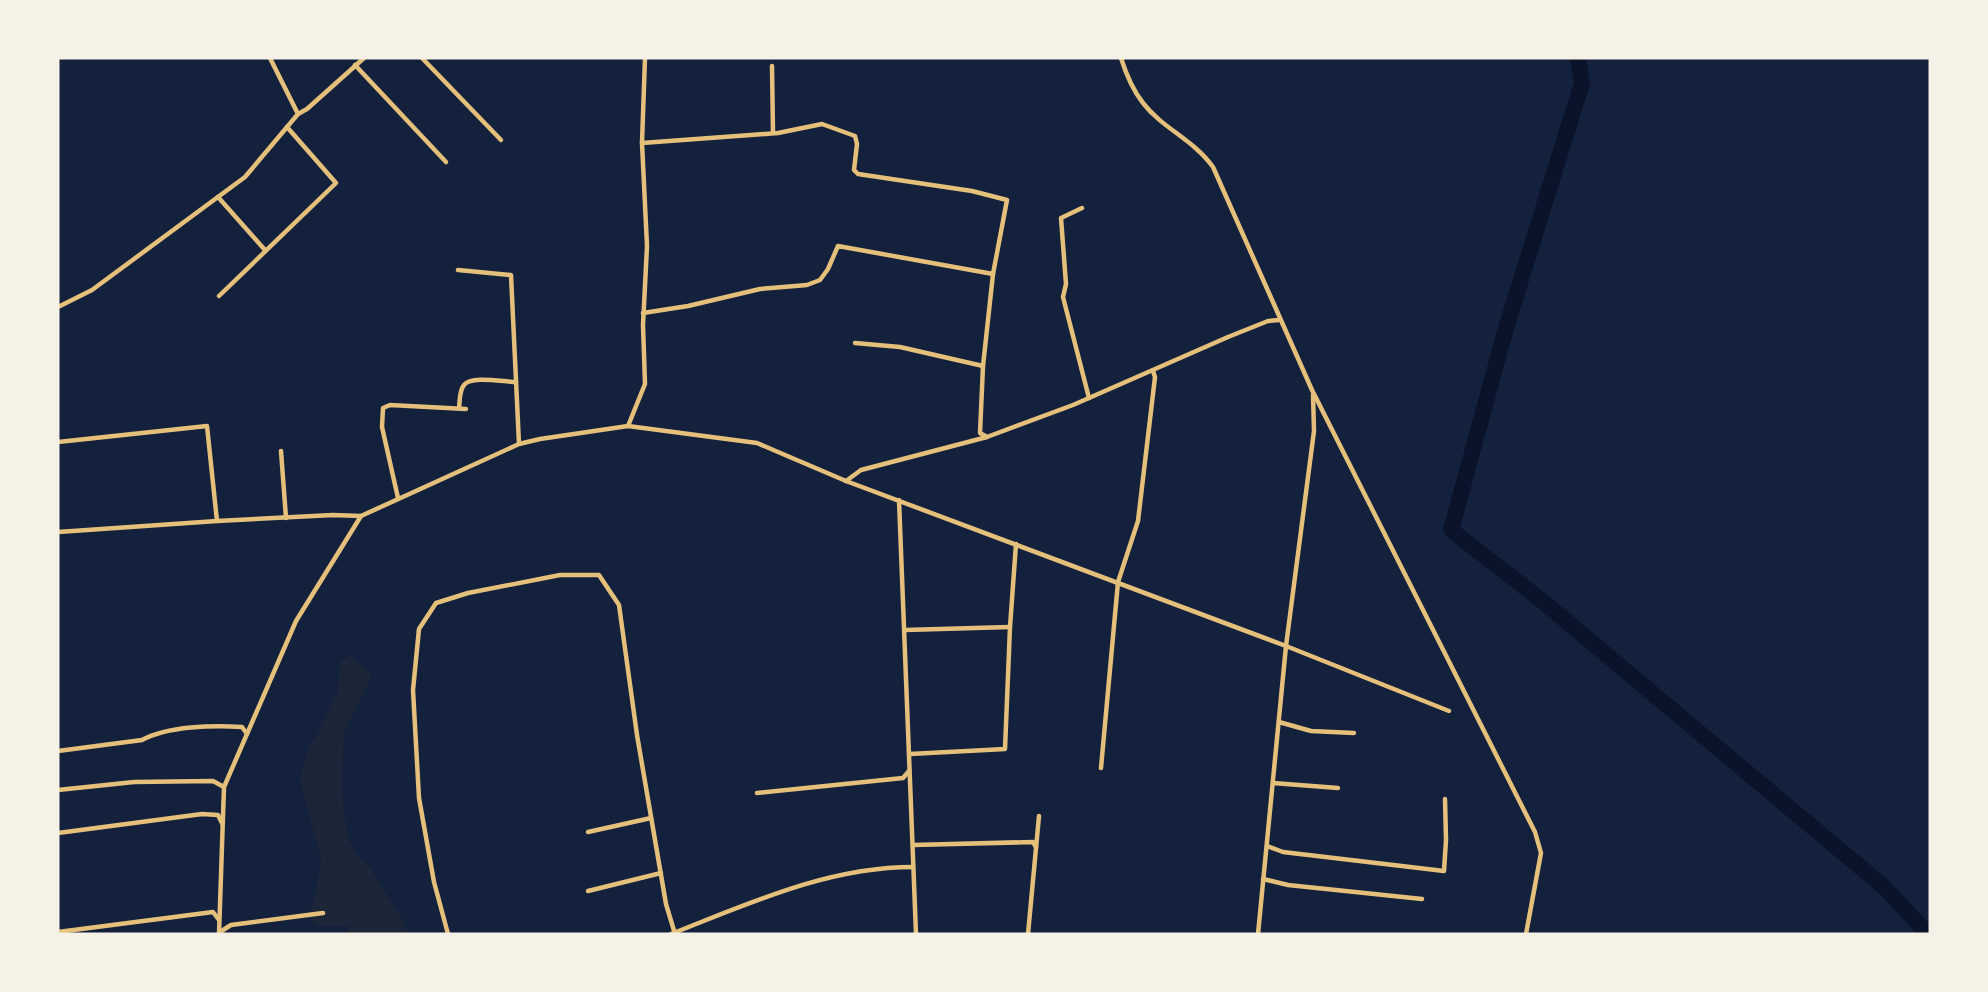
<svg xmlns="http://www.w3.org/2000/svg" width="1988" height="992" viewBox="0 0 1988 992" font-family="Barlow,sans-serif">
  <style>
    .green { fill: #1d2539 }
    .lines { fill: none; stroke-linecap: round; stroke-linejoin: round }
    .river { stroke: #0b132b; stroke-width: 16 }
    .minor { stroke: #e5c07b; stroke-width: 4.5 }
  </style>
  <rect width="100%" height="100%" fill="#14213d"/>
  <polygon class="green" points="350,655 372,675 344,732 342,784 344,814 349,841 359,858 370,867 404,923 408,934 347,934 349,926 319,926 308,918 316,894 321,859 300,779 309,747 317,736 338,691 340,663"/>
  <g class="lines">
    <polyline class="river" points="1578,58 1582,83 1506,328 1451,530 1541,600 1884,887 1928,934"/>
    <g class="minor">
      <polyline points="422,58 501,140"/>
      <path d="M1121 58C1126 74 1132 89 1143 103 1162 128 1194 140 1213 167L1312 390 1535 832 1541 853 1526 934"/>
      <polyline points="355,65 446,162"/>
      <polyline points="772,66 773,133"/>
      <polyline points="298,114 307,109 364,58"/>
      <polyline points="642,143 778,133 822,124 855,136 857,144 854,170 858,174 972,191 1007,200 993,274 983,366 980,433 987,437"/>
      <polyline points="218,197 265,250"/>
      <polyline points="1082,208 1061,218 1066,284 1063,297 1089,398"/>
      <polyline points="458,270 511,275 519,444"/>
      <polyline points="219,296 336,183 287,127"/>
      <polyline points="58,307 92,290 245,177 298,114 270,58"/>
      <polyline points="643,313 688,306 760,289 807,285 820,280 828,269 838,246 993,274"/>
      <polyline points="855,343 900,347 983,366"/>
      <path d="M459 408C460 401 459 391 464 385 471 375 504 382 516 382"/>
      <polyline points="628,426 645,384 643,325 647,246 642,143 645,58"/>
      <polyline points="58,442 207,426 217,521"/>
      <polyline points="281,451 286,518"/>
      <polyline points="846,481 861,470 987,437 1073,405 1228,337 1268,321 1279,320"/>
      <polyline points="398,498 382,427 383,408 390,405 466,409"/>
      <polyline points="899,500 916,934"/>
      <polyline points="58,532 217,521 333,515 361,516 519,444 540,439 628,426 757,443 846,481 1286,646 1449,711"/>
      <polyline points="905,630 1010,627"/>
      <polyline points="1279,722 1311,731 1354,733"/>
      <path d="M58 751 142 740C168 726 213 725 242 727L247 734"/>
      <polyline points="910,754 1005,749 1010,627 1016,544"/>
      <polyline points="1101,768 1118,582 1138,521 1155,377 1153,371"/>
      <polyline points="1273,783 1338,788"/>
      <polyline points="58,790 134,782 213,781 224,787"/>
      <polyline points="757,793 903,778 909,771"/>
      <polyline points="588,832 651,818"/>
      <polyline points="58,833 202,814 218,815 222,823"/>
      <polyline points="913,845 1033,842 1036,847"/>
      <polyline points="1267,846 1283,852 1444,871 1446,840 1445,799"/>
      <polyline points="1263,879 1288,885 1422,899"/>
      <polyline points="588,891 661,873"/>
      <polyline points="58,932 213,912 219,920"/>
      <polyline points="220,932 231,925 323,913"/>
      <polyline points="219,934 224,787 296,621 361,516"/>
      <polyline points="448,934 434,882 419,798 413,690 419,629 436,603 468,593 560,575 599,575 619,605 637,735 666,904 675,934"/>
      <path d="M671 934C750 903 828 867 913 867"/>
      <polyline points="1028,934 1039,816"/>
      <polyline points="1258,934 1286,646 1314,431 1313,395"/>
    </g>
  </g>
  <rect width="1988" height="992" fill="none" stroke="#f6f1e7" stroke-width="119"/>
</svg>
